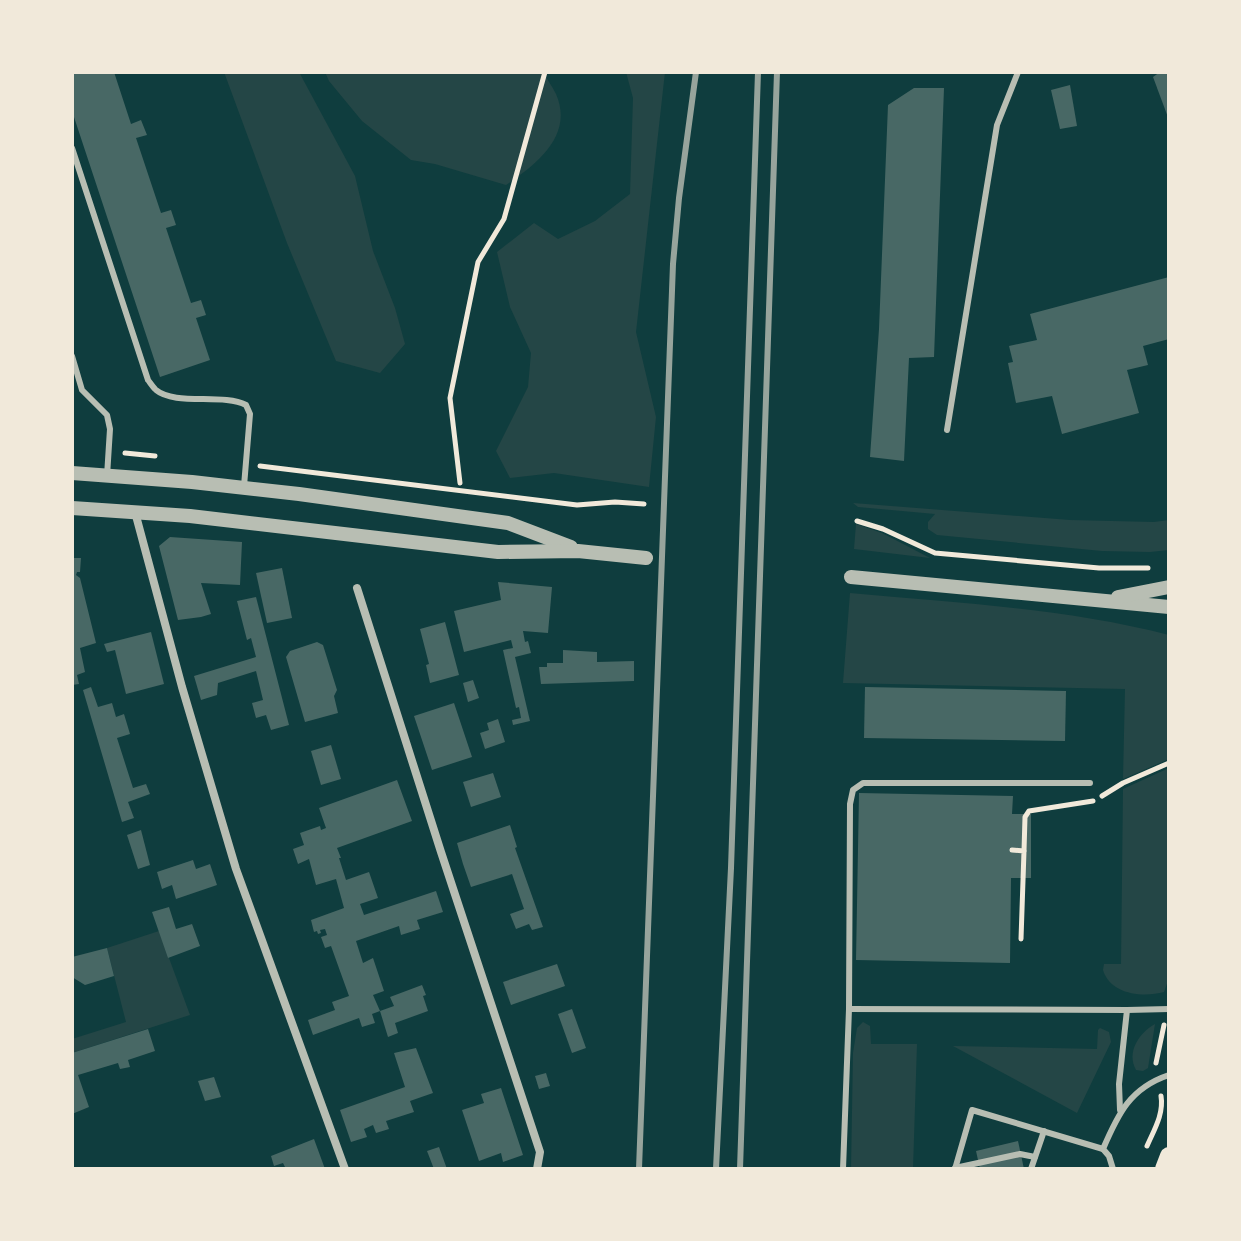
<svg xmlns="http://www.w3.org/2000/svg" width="1241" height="1241" viewBox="0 0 1241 1241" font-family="'Titillium Web',sans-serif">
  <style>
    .green { fill: #244646 }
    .building { fill: #486865 }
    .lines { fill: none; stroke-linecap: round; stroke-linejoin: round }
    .path { stroke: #f1e9da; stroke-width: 5 }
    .service { stroke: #b8beb3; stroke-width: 6 }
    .minor { stroke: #b8beb3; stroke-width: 8 }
    .tertiary { stroke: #b8beb3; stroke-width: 14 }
    .primary { stroke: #f1e9da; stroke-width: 18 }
    .rail { stroke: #97a49c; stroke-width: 6 }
  </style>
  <rect width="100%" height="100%" fill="#0f3d3e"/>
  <g class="green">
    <polygon points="224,72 299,72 355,176 373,251 395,308 405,344 380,373 336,361 287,243"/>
    <path d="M325 72H543C547 79 552 86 556 94 574 135 537 164 506 185L435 164 411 160 362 121 329 81Z"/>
    <polygon points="626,72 665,72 636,332 656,417 649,487 554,473 510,478 496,451 528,387 531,353 510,307 497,252 534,223 558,239 595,221 630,194 633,98"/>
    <polygon points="853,503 1070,520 1154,522 1169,520 1169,550 1150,552 1102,551 937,535 928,529 928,522 935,514 858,507"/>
    <polygon points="856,524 882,533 930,558 854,549"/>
    <path d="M850 593C956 603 1065 608 1169 635V759L1123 779 1125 689 843 683Z"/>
    <path d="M1169 768V978L1164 992C1142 998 1110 994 1103 970L1104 964H1121L1123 789Z"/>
    <polygon points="159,931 190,1015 72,1053 72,1039 126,1022 107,948"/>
    <polygon points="863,1022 870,1026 871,1044 917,1044 913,1169 851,1169 853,1053 857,1028"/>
    <path d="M1155 1024 1148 1068 1143 1071 1136 1070C1126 1052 1139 1033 1155 1024Z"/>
    <polygon points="1100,1028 1109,1032 1111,1042 1077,1113 953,1046 1097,1049 1098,1030"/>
  </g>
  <g class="building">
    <polygon points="72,72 114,72 131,124 141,120 147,135 136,138 161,213 171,210 176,225 166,228 191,303 201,300 206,315 196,318 210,360 160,377 72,111"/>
    <polygon points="1160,72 1169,72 1169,120 1153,77"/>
    <polygon points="1070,85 1077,126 1060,129 1051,90"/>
    <polygon points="914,88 944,88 934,357 909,358 904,461 870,457 879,329 888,105"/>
    <polygon points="1169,277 1169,339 1143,346 1148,365 1127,370 1139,413 1062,434 1052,396 1016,403 1008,363 1013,362 1009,346 1037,340 1030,314"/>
    <polygon points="170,537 242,542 240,585 201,583 211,614 201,617 178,620 159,546"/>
    <polygon points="72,558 81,558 80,572 77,572 76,575 80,578 96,643 80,648 85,672 77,675 79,684 72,685"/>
    <polygon points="282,568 292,618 267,623 256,573"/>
    <polygon points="498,582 552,587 548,633 523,631 525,642 528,641 531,653 515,657 530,721 513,725 512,720 521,718 519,707 516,708 503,650 513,648 511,640 464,652 454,611 501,600"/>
    <polygon points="256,597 289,725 271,730 266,715 256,718 252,703 263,700 256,671 218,683 217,695 201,700 194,676 256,657 251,638 247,640 237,601"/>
    <polygon points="445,622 459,675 430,683 426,665 429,664 420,629"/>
    <polygon points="151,632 164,684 126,694 115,650 107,652 104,644"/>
    <polygon points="317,642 323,645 337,690 334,696 338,713 305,722 286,657 290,651"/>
    <polygon points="563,650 597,652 597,662 634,661 634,681 541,684 539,667 547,667 547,663 563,663"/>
    <polygon points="473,680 479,698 468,702 463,683"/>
    <polygon points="91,687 98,707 112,703 116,717 124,714 130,734 117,738 133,788 146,784 150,794 128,802 134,818 122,822 83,690"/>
    <polygon points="865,687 1066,691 1065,741 864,738"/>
    <polygon points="454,703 472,757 432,770 414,716"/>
    <polygon points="498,719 505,742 485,749 480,733 489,730 487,723"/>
    <polygon points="331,745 341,779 321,785 311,751"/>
    <polygon points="493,773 501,797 471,807 463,782"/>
    <polygon points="397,780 412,821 337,848 341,858 339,858 346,880 369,872 378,898 360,904 364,915 436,891 443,912 417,920 420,929 401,935 399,926 356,941 363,963 373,958 384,991 373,995 380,1011 372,1014 375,1023 362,1027 359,1018 313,1035 308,1020 335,1010 332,1002 349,996 331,946 325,948 321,937 327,935 325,929 320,930 321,933 318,934 317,931 314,932 311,920 344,908 336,879 316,885 309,859 298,864 293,849 304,845 300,833 320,826 321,830 326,828 319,808"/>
    <polygon points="859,793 1013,796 1012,814 1031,814 1031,878 1011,878 1010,963 856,960"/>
    <polygon points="510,825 517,847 515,848 543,927 532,930 529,924 516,929 510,914 524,909 512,874 471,887 463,864 457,843"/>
    <polygon points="141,830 150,865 138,869 127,835"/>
    <polygon points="193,860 196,869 210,864 217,885 176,899 172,885 162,889 157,872"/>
    <polygon points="169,907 176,929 192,924 200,946 168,958 152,912"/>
    <polygon points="107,948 114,976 85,985 72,977 72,957"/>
    <polygon points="557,964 565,986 511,1005 503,982"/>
    <polygon points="422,985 426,995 423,996 428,1011 395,1023 398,1033 388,1037 380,1011 394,1006 390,997"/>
    <polygon points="572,1009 586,1048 572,1053 558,1014"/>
    <polygon points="148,1029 155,1051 128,1060 130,1067 120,1069 118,1063 78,1075 89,1107 72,1114 72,1053"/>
    <polygon points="416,1048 433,1093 410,1101 414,1112 386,1121 389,1129 376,1133 373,1125 364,1129 367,1137 351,1142 340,1110 405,1087 394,1053"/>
    <polygon points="546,1073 550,1086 539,1089 535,1076"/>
    <polygon points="214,1077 221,1097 205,1101 198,1081"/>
    <polygon points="501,1088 523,1155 503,1162 501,1153 479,1161 462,1110 484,1103 481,1094"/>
    <polygon points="314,1139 325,1169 286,1169 283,1163 274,1166 271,1156"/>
    <polygon points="1018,1141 1024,1169 980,1169 976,1151"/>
    <polygon points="439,1147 447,1169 434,1169 427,1151"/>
  </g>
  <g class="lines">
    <g class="path">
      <polyline points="125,453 155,456"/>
      <polyline points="260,466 577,505 615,502 644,504"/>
      <polyline points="460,483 450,398 478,262 504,219 545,72"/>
      <polyline points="857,521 883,529 935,553 1099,568 1148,568"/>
      <polyline points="1102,796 1123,783 1169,763"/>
      <polyline points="1012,850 1024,851 1021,939"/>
      <polyline points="1024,851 1025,817 1029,811 1093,801"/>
      <polyline points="1156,1063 1164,1025"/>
      <path d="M1147 1146C1154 1130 1164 1114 1161 1096"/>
    </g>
    <g class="service">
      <path d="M72 148 148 380C149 381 155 390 156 390 175 406 223 393 246 405L250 414 244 486"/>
      <polyline points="72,356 82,390 107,415 110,429 107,476"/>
      <polyline points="947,430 997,125 1018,72"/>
      <polyline points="849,1009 1127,1010 1169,1009"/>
      <polyline points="1120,1110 1119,1084 1127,1010"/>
      <polyline points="955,1168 1020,1154 1035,1157"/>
      <polyline points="843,1169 849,1009 850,804 853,790 863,783 1090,783"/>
      <polyline points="955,1169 972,1110 1103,1149"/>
      <polyline points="1031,1169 1044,1131"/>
      <path d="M1113 1169 1109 1156 1103 1149C1118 1114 1130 1088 1169 1075"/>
    </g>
    <g class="minor">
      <polyline points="135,512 182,687 236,869 345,1169"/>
      <polyline points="357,588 441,852 540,1152 537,1169"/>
    </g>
    <g class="tertiary">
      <polyline points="72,473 192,482 299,494 508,523 571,547"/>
      <polyline points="72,508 190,516 498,552 578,551 646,558"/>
      <polyline points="851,577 1169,607"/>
      <polyline points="1118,597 1169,587"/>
    </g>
    <polyline class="primary" points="1164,1169 1169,1156"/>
    <g class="rail">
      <polyline points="639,1169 673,264 679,198 696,72"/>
      <polyline points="716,1169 731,868 758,72"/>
      <polyline points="740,1169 777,72"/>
    </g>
  </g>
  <rect width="1241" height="1241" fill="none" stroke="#f1e9da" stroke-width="148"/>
</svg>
